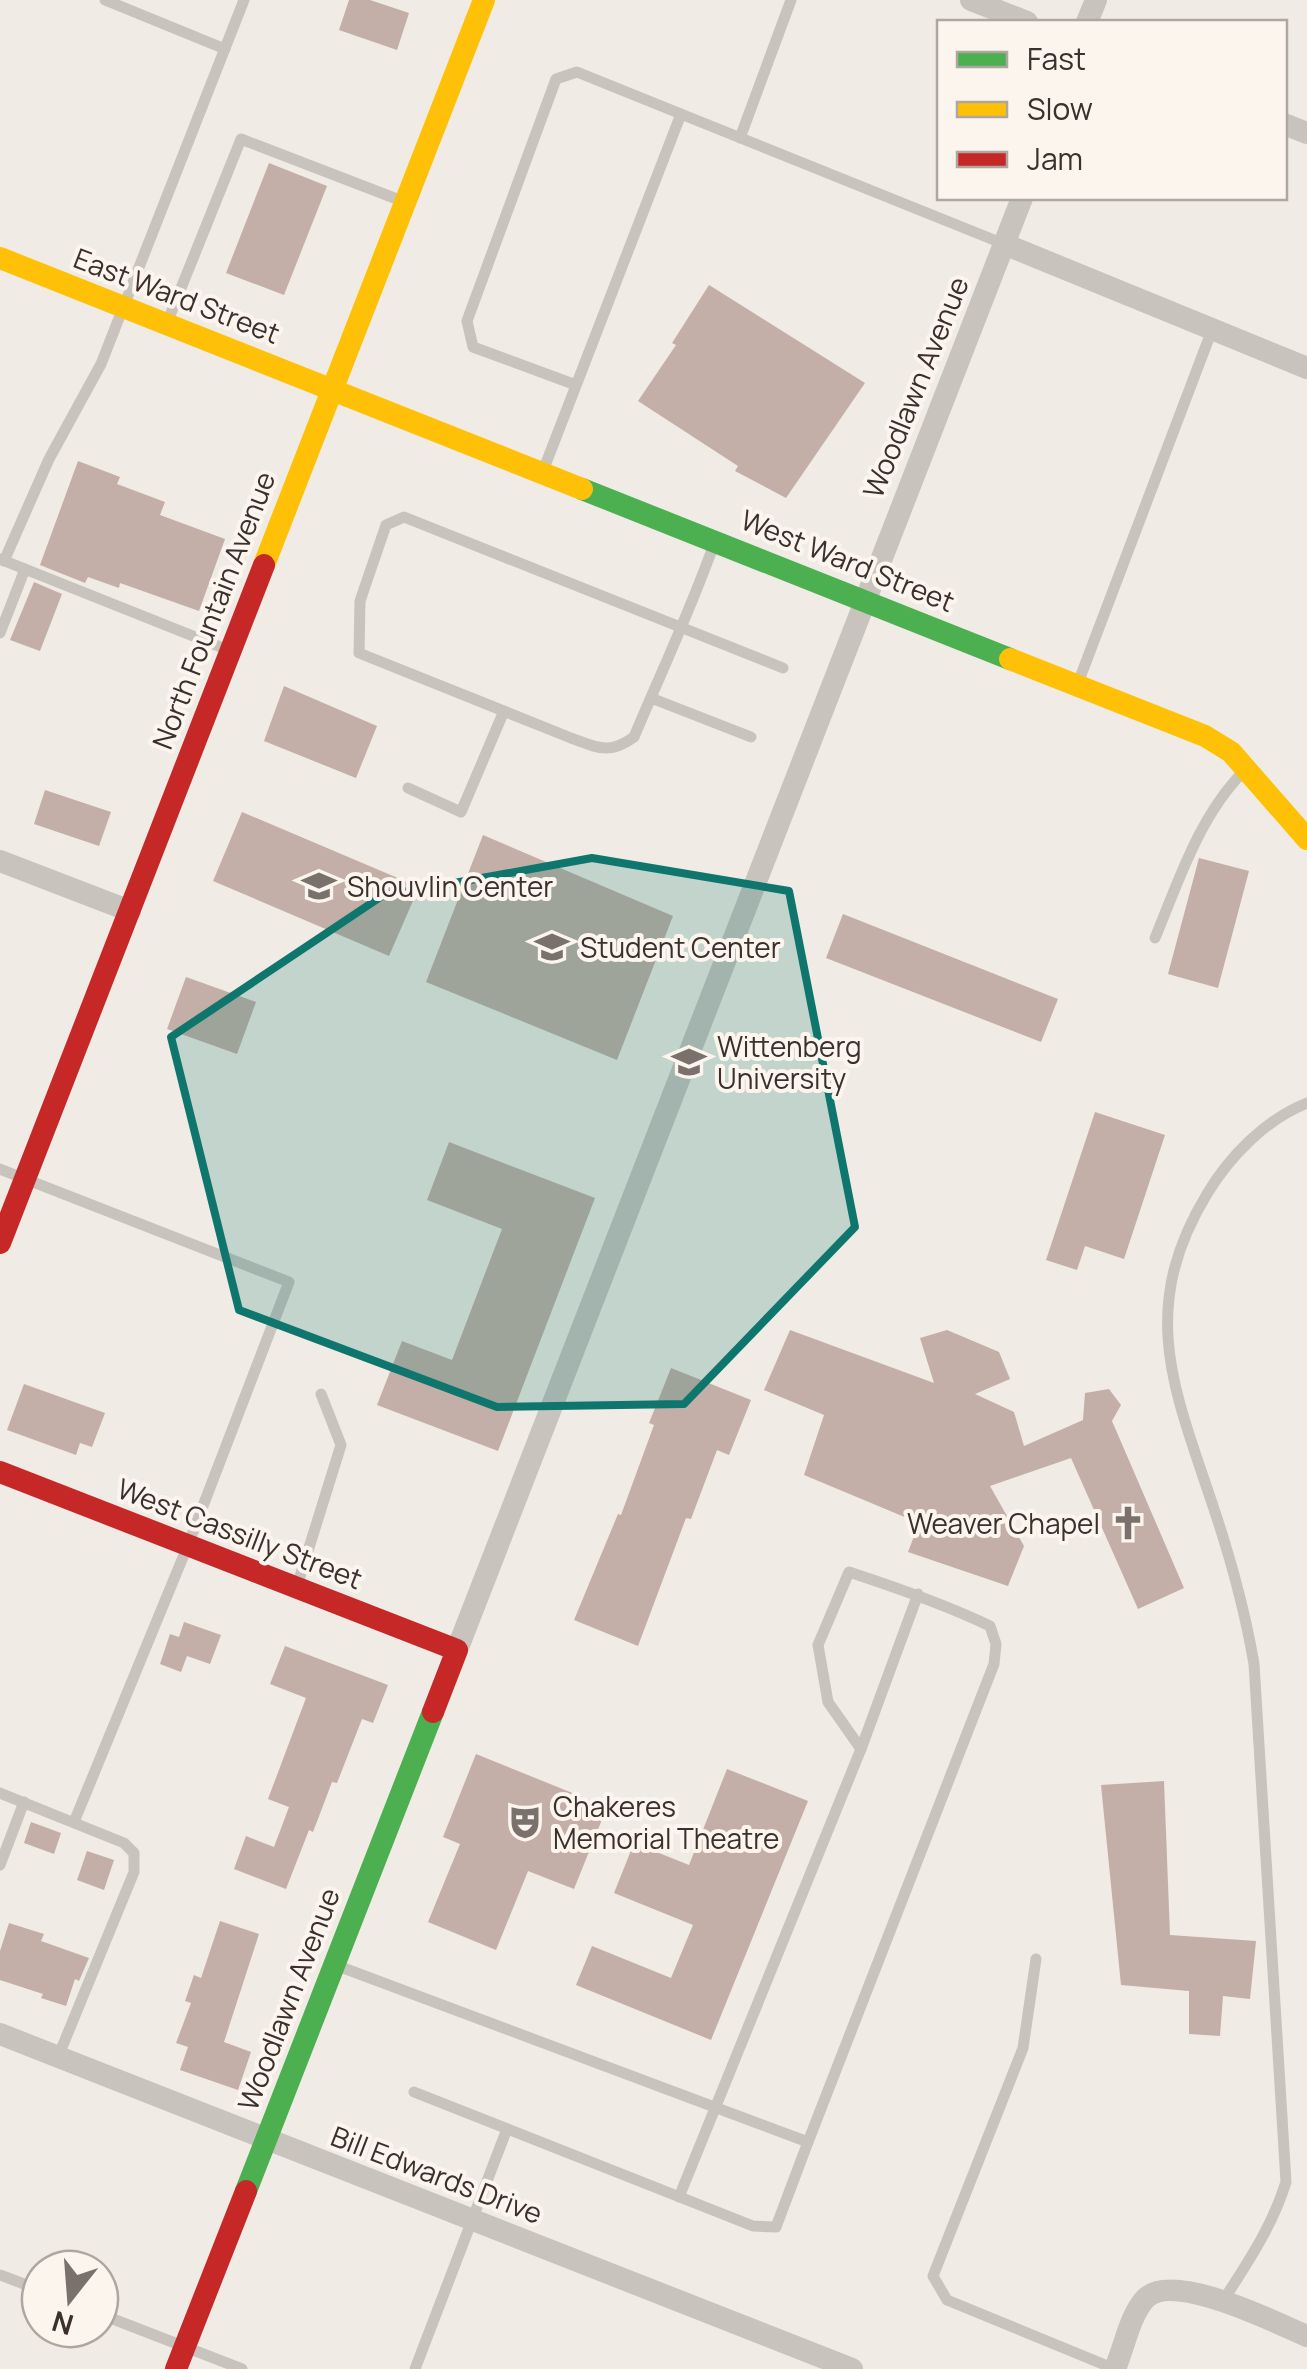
<svg xmlns="http://www.w3.org/2000/svg" width="1307" height="2369" viewBox="0 0 1307 2369" font-family="Manrope,sans-serif">
  <style>
    .building { fill: #c3afa7 }
    .lines { fill: none; stroke-linecap: round; stroke-linejoin: round }
    .lane { stroke: #c9c3be; stroke-width: 11 }
    .street { stroke: #c9c3be; stroke-width: 22 }
    .fast { stroke: #4caf50; stroke-width: 22 }
    .slow { stroke: #ffc107; stroke-width: 22 }
    .jam { stroke: #c62828; stroke-width: 22 }
    .marked { fill: #0f766e; fill-opacity: 0.2; stroke: #0f766e; stroke-width: 8; stroke-linejoin: round }
    .labels { text-anchor: middle; dominant-baseline: central; stroke-width: 8; stroke-linejoin: round; paint-order: stroke }
    .street-label { font-size: 28px; fill: #3b302b; stroke: #fbf5ee }
    .poi-label { font-size: 28px; fill: #3b302b; stroke: #fbf5ee; text-anchor: start }
  </style>
  <rect width="100%" height="100%" fill="#f0ebe5"/>
  <g class="building">
    <polygon points="349,0 370,0 409,13 397,50 339,30"/>
    <polygon points="269,163 327,186 284,295 226,273"/>
    <polygon points="709,285 865,383 786,498 735,471 738,466 638,401 676,345 672,343"/>
    <polygon points="78,461 120,477 117,484 165,502 160,515 225,539 199,611 120,583 119,588 88,577 85,583 40,565"/>
    <polygon points="34,582 62,594 40,651 10,640"/>
    <polygon points="284,686 377,726 356,778 264,741"/>
    <polygon points="45,790 111,812 99,846 34,824"/>
    <polygon points="242,812 419,887 389,956 213,881"/>
    <polygon points="483,835 673,916 617,1060 426,982"/>
    <polygon points="1199,858 1249,871 1218,988 1168,974"/>
    <polygon points="843,914 1058,999 1041,1042 826,958"/>
    <polygon points="186,977 256,1002 237,1054 167,1029"/>
    <polygon points="1095,1112 1165,1135 1124,1259 1085,1246 1077,1270 1046,1260"/>
    <polygon points="449,1142 595,1198 498,1451 377,1405 402,1341 452,1360 502,1229 427,1200"/>
    <polygon points="790,1330 934,1383 920,1338 947,1330 999,1352 1010,1379 975,1394 1014,1412 1024,1446 1083,1420 1085,1393 1109,1389 1121,1405 1112,1421 1184,1588 1138,1609 1071,1458 990,1486 1024,1546 1008,1586 908,1552 919,1523 804,1475 824,1415 764,1390"/>
    <polygon points="671,1368 751,1400 729,1455 717,1450 691,1519 686,1518 638,1646 574,1620 618,1514 621,1515 654,1425 649,1423"/>
    <polygon points="24,1384 105,1413 92,1447 80,1443 76,1455 7,1430"/>
    <polygon points="184,1622 221,1635 210,1664 187,1656 181,1672 160,1664 170,1634 179,1637"/>
    <polygon points="285,1646 388,1685 373,1723 362,1719 337,1783 332,1782 313,1832 309,1830 286,1889 234,1869 246,1836 274,1847 289,1807 268,1799 306,1698 270,1684"/>
    <polygon points="476,1754 607,1807 574,1889 528,1871 496,1950 428,1922 460,1844 443,1837"/>
    <polygon points="727,1769 808,1801 711,2040 576,1985 592,1946 671,1978 693,1925 614,1893 634,1843 689,1865"/>
    <polygon points="1164,1781 1170,1935 1256,1941 1250,1999 1223,1996 1220,2036 1189,2034 1189,1991 1121,1985 1101,1785"/>
    <polygon points="31,1822 61,1833 54,1854 24,1843"/>
    <polygon points="87,1851 114,1860 104,1890 77,1880"/>
    <polygon points="220,1921 259,1934 224,2042 251,2052 238,2090 180,2070 188,2047 176,2043 191,2003 185,2001 194,1975 201,1978"/>
    <polygon points="9,1923 44,1934 41,1941 89,1958 79,1981 75,1979 66,2006 41,1998 43,1994 0,1980 0,1951"/>
  </g>
  <g class="lines">
    <g class="lane">
      <polyline points="105,0 225,49"/>
      <polyline points="681,114 1004,244"/>
      <polyline points="740,138 791,0"/>
      <polyline points="167,323 241,139 402,201"/>
      <polyline points="543,471 681,114 577,72 556,79 467,321 473,347 576,385"/>
      <path d="M714 544C691 609 661 673 634 737 609 755 598 748 571 738L359 653 360 601 386 525 404 517 783 668"/>
      <polyline points="0,559 228,650"/>
      <polyline points="4,561 49,459 101,364 244,0"/>
      <polyline points="0,633 25,569"/>
      <polyline points="1078,683 1212,330"/>
      <polyline points="651,698 751,737"/>
      <polyline points="408,788 461,812 504,711"/>
      <path d="M1155 938C1179 880 1199 817 1243 772"/>
      <polyline points="0,1169 289,1282 188,1545 74,1822"/>
      <polyline points="298,1583 341,1445 321,1394"/>
      <polyline points="0,1793 124,1843 134,1853 134,1872 58,2057"/>
      <polyline points="0,1865 24,1802"/>
      <polyline points="1036,1959 1023,2048 933,2276 947,2300 1115,2369"/>
      <path d="M338 1966 808 2142 994 1664 996 1644 990 1626C944 1604 898 1588 849 1572L818 1645 828 1702 861 1749 918 1594"/>
      <polyline points="414,2092 753,2226 776,2227 808,2142"/>
      <polyline points="679,2197 861,1749"/>
      <polyline points="0,2275 40,2290"/>
      <path d="M1223 2301C1248 2262 1272 2227 1286 2182L1254 1664C1245 1611 1231 1560 1214 1509 1175 1391 1136 1311 1207 1194 1229 1157 1266 1119 1307 1103"/>
      <polyline points="100,2314 242,2369"/>
      <polyline points="415,2369 507,2129"/>
    </g>
    <g class="street">
      <polyline points="971,0 1027,22"/>
      <polyline points="1087,22 1096,0"/>
      <polyline points="1284,124 1307,133"/>
      <polyline points="1004,244 1307,368"/>
      <polyline points="0,861 130,911"/>
      <polyline points="457,1650 1022,198"/>
      <polyline points="0,2034 852,2369"/>
      <path d="M1115 2369C1124 2348 1130 2314 1146 2298 1174 2271 1276 2323 1307 2336"/>
    </g>
    <g class="fast">
      <polyline points="582,489 1010,659"/>
      <polyline points="246,2191 433,1712"/>
    </g>
    <g class="slow">
      <polyline points="0,258 582,489"/>
      <polyline points="264,565 484,0"/>
      <polyline points="1010,659 1205,736 1231,752 1307,839"/>
    </g>
    <g class="jam">
      <polyline points="0,1243 264,565"/>
      <polyline points="0,1472 457,1650 433,1712"/>
      <polyline points="176,2369 246,2191"/>
    </g>
  </g>
  <path class="marked" d="M592 858 789 891 855 1227 684 1404 497 1407 239 1310 171 1037 382 896Z"/>
  <defs>
    <g id="university-bare" transform="scale(2.7)"><path d="M0-5L7-2L0 1L-7-2ZM-4 1L0 2.5L4 1V4Q0 6-4 4Z" fill="#7a716c" stroke="#fbf5ee" stroke-width="2.5" paint-order="stroke"/></g>
    <g id="church-bare" transform="scale(2.7)"><path d="M-1.2-6h2.4v3.5h3.3v2.4h-3.3V6h-2.4V-.1h-3.3v-2.4h3.3Z" fill="#7a716c" stroke="#fbf5ee" stroke-width="2.5" paint-order="stroke"/></g>
    <g id="theatre-bare" transform="scale(2.7)"><path d="M-5-5.5Q0-4 5-5.5V0Q5 5 0 6Q-5 5-5 0ZM-3.3-2.5H-1v1.5H-3.3ZM1-2.5H3.3v1.5H1ZM-2.8 1Q0 5.5 2.8 1Z" fill="#7a716c" stroke="#fbf5ee" stroke-width="2.5" paint-order="stroke"/></g>
  </defs>
  <g fill-rule="evenodd">
    <use href="#university-bare" x="319" y="886"/>
    <use href="#university-bare" x="552" y="947"/>
    <use href="#university-bare" x="689" y="1062"/>
    <use href="#church-bare" x="1128" y="1523"/>
    <use href="#theatre-bare" x="525" y="1822"/>
  </g>
  <g class="labels">
    <g class="street-label">
      <text transform="translate(177 295) rotate(21)">East Ward Street</text>
      <text transform="translate(915 387) rotate(-68)">Woodlawn Avenue</text>
      <text transform="translate(848 560) rotate(22)">West Ward Street</text>
      <text transform="translate(213 610) rotate(-69)">North Fountain Avenue</text>
      <text transform="translate(240 1533) rotate(21)">West Cassilly Street</text>
      <text transform="translate(288 1999) rotate(-69)">Woodlawn Avenue</text>
      <text transform="translate(437 2174) rotate(21)">Bill Edwards Drive</text>
    </g>
    <g class="poi-label">
      <text x="347" y="886">Shouvlin Center</text>
      <text x="580" y="947">Student Center</text>
      <text x="717" y="1046">Wittenberg<tspan x="717" dy="32">University</tspan></text>
      <text x="1100" y="1523" text-anchor="end">Weaver Chapel</text>
      <text x="553" y="1806">Chakeres<tspan x="553" dy="32">Memorial Theatre</tspan></text>
    </g>
  </g>
  <rect x="937" y="20" width="350" height="180" fill="#fbf5ee" stroke="#aea6a0" stroke-width="2.5"/>
  <rect x="957" y="52" width="50" height="15" fill="#4caf50" stroke="#aea6a0" stroke-width="2.5"/>
  <text x="1027" y="70" font-size="30" fill="#3b302b">Fast</text>
  <rect x="957" y="102" width="50" height="15" fill="#ffc107" stroke="#aea6a0" stroke-width="2.5"/>
  <text x="1027" y="120" font-size="30" fill="#3b302b">Slow</text>
  <rect x="957" y="152" width="50" height="15" fill="#c62828" stroke="#aea6a0" stroke-width="2.5"/>
  <text x="1027" y="170" font-size="30" fill="#3b302b">Jam</text>
  <g transform="translate(70 2299) rotate(197)"><circle r="48" fill="#fbf5ee" stroke="#aea6a0" stroke-width="2.5"/>
  <path d="M0-8L18 38L0 25L-18 38Z" fill="#7a716c"/>
  <text y="-15" font-size="28" font-weight="bold" text-anchor="middle" fill="#3b302b">N</text>
  </g>
</svg>
